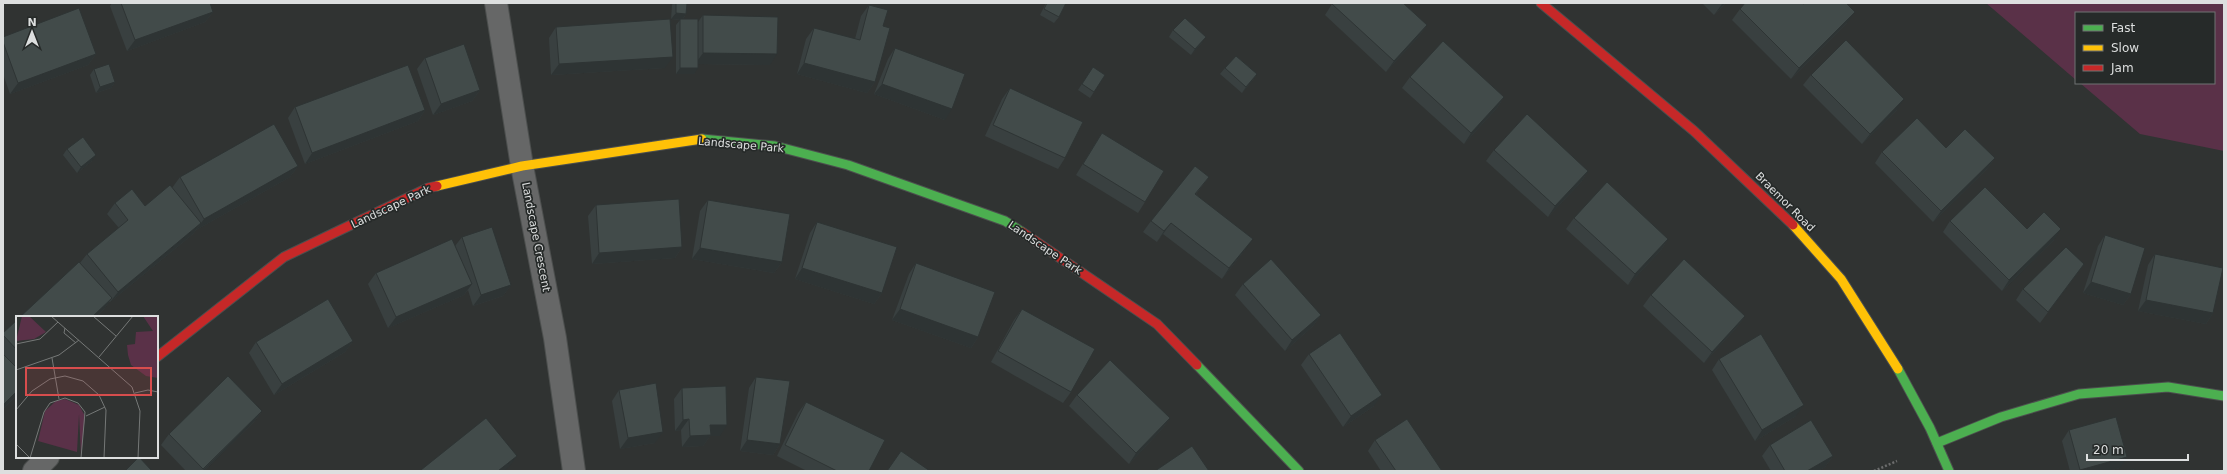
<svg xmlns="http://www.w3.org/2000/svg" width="2227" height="474" viewBox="0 0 2227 474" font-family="'DejaVu Sans',sans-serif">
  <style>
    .green { fill: #5a3148 }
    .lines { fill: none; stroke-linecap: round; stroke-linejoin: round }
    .street-casing { stroke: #4c4f4e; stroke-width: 24 }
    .fast-casing { stroke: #4c4f4e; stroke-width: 11 }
    .slow-casing { stroke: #4c4f4e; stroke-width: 11 }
    .jam-casing { stroke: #4c4f4e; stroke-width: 11 }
    .path { stroke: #6c6d6d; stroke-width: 2.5; stroke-dasharray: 2 2; stroke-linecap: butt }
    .street { stroke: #666767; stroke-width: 22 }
    .fast { stroke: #4caf50; stroke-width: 9 }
    .slow { stroke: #ffc107; stroke-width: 9 }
    .jam { stroke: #c62828; stroke-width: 9 }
    .wall { fill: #394040 }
    .shaded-wall { fill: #2e3434 }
    .building { fill: #424b4a; stroke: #2e3434 }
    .labels { text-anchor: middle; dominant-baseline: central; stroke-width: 3.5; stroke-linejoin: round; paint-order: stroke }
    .street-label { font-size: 11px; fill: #dddfdf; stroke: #262a29 }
    .inset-road { fill: none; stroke: #757877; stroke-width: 1 }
    .view { fill: #d74d4d; fill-opacity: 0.15; stroke: #d74d4d; stroke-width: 2 }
    .inset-edge { fill: none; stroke: #dddfdf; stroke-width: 2 }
  </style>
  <rect width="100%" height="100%" fill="#303332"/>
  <polygon class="green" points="1986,3 2224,3 2224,151 2140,134 2080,83 2214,83 2214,13 2076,13 2076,80"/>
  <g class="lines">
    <g class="street-casing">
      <g id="street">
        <polyline points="496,3 522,166 555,338 574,471"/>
        <polyline points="34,471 48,457"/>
      </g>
    </g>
    <g class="fast-casing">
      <g id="fast">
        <polyline points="702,139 775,146 848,165 1005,221 1022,232"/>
        <polyline points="1197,365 1299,471"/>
        <polyline points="1898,369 1930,428 1949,471"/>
        <polyline points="1937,443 2001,417 2079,394 2168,387 2224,396"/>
      </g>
    </g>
    <g class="slow-casing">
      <g id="slow">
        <polyline points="437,186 522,166 702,139"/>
        <polyline points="1793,225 1841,279 1898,369"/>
      </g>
    </g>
    <g class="jam-casing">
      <g id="jam">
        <polyline points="1541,3 1694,131 1793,225"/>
        <polyline points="1022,232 1157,324 1197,365"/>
        <polyline points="157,357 284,257 428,188 437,186"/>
      </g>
    </g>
    <polyline class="path" points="1874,471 1897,461"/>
    <use href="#street" class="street"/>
    <use href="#fast" class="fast"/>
    <use href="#slow" class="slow"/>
    <use href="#jam" class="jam"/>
  </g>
  <g class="wall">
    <polygon points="112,3 210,3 213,12 205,22 127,51 110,6"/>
    <polygon points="673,3 687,3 686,14 683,19 698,22 703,15 770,65 698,64 694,74 676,74 676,25 680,20 671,19 672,5"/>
    <polygon points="1046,3 1066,3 1059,17 1054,23 1040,15"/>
    <polygon points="1702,3 1726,3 1714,15"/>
    <polygon points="1332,4 1427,25 1419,36 1386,72 1325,15"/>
    <polygon points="1804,4 1847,23 1791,79 1732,20 1740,9"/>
    <polygon points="869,5 883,26 875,82 867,93 797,74 806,39 814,28 855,39 861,16"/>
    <polygon points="556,27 665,68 551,75 549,38"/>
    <polygon points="1173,30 1202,43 1191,55 1169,37"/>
    <polygon points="3,37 96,54 88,65 10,94 3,74"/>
    <polygon points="895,48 945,120 874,94 888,59"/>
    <polygon points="425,58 480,90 472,101 433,115 417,69"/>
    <polygon points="1093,67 1105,75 1090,98 1078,90"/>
    <polygon points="1225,68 1257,74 1253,80 1242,93 1220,74"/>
    <polygon points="94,69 115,82 111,88 96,93 90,75"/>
    <polygon points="1811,75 1897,110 1862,144 1803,85"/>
    <polygon points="1410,77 1504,97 1497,108 1464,144 1402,88"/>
    <polygon points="1010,88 1065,158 1058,169 985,136 1002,99"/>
    <polygon points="295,107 425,110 418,121 305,164 288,118"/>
    <polygon points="1102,133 1145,202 1138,213 1076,175 1095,144"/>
    <polygon points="1946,148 1995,158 1987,169 1933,222 1875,163 1882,152"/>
    <polygon points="67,149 92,161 77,173 63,155"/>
    <polygon points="1494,150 1588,171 1581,182 1548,217 1486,161"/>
    <polygon points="298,166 290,177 196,230 193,234 110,302 109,302 104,309 96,317 20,317 80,263 87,254 119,228 107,214 115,203 145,206 172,188 180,177"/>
    <polygon points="1209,177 1196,194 1245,250 1222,279 1163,234 1157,242 1143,232 1151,221"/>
    <polygon points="708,200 782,262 774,273 692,259 700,211"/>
    <polygon points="596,205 682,247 675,258 592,264 588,216"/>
    <polygon points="1574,218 1668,239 1661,250 1628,285 1566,229"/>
    <polygon points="1950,221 2027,229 2054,240 2002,291 1943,232"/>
    <polygon points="817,222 882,293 874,304 795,279 810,233"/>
    <polygon points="2105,235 2131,294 2123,305 2083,293 2098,246"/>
    <polygon points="462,237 511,285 503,296 473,306 468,290 464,295 388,328 368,284 376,273 455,246"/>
    <polygon points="2155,254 2213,313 2206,324 2138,311 2148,265"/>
    <polygon points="916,263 978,337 971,348 892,320 909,274"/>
    <polygon points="2084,264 2040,323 2016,300 2023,289"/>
    <polygon points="1243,284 1321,315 1313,326 1285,351 1235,295"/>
    <polygon points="1651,295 1745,316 1737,327 1704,363 1643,306"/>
    <polygon points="1022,309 1071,392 1063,403 991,362 1014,320"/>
    <polygon points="17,320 17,395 3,409 3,333"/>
    <polygon points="353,341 345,352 274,395 249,353 256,342"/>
    <polygon points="1309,354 1374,406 1343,427 1301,365"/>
    <polygon points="1719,359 1796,416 1755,441 1712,370"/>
    <polygon points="756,377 780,444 773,455 740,451 749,388"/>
    <polygon points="682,388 720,436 710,436 703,446 682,447 681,430 675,431 674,399"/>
    <polygon points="619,390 655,443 620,449 612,401"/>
    <polygon points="1077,395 1170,418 1162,429 1129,464 1069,406"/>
    <polygon points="806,402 869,471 807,471 777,456 798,413"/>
    <polygon points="262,411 254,422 204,471 186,471 161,445 169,434"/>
    <polygon points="2069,430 2120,468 2108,471 2070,471 2062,441"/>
    <polygon points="1375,440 1442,471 1381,471 1368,451"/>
    <polygon points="1770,445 1833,456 1825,467 1818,471 1771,471 1762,456"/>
  </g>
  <g class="shaded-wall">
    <polygon points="1723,3 1726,3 1714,15 1722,4"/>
    <polygon points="213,12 205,22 127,51 135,40"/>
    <polygon points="1855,12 1847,23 1791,79 1799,68"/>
    <polygon points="676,13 686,14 682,20 671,19"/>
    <polygon points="1427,25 1419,36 1386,72 1394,61"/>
    <polygon points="1206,37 1202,43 1191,55 1195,49"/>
    <polygon points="703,53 777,54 770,65 695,64"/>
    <polygon points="96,54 88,65 10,94 18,83"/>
    <polygon points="673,57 665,68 551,75 559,64"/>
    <polygon points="804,63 875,82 867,93 797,74"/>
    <polygon points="680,68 698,68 694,74 676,74"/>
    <polygon points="1257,74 1253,80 1242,93 1246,87"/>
    <polygon points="115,82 111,88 96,93 100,87"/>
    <polygon points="882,84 952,109 945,120 874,94"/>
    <polygon points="480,90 472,101 433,115 441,104"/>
    <polygon points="1504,97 1497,108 1464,144 1471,133"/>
    <polygon points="1904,99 1897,110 1862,144 1870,134"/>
    <polygon points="425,110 418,121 305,164 312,153"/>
    <polygon points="96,155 92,161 77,173 81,167"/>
    <polygon points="1995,158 1987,169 1933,222 1941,211"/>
    <polygon points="298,166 290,177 196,230 204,219"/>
    <polygon points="1588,171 1581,182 1548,217 1555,206"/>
    <polygon points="201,223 193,234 110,302 118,292"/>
    <polygon points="1171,223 1163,234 1157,242 1164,231"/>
    <polygon points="2061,229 2054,240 2002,291 2009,280"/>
    <polygon points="1253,239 1245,250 1222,279 1229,268"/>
    <polygon points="1668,239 1661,250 1628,285 1635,274"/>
    <polygon points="682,247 675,258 592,264 599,253"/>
    <polygon points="700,248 782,262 774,273 692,259"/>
    <polygon points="802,268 882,293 874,304 795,279"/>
    <polygon points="2091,282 2131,294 2123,305 2083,293"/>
    <polygon points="472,284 464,295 388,328 396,317"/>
    <polygon points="511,285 503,296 473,306 481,295"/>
    <polygon points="112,298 104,309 96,317 92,317"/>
    <polygon points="2146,300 2213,313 2206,324 2138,311"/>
    <polygon points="900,309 978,337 971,348 892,320"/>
    <polygon points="1321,315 1313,326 1285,351 1292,340"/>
    <polygon points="1745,316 1737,327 1704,363 1712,352"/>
    <polygon points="353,341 345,352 274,395 282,384"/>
    <polygon points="17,391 17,395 3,409 3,405"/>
    <polygon points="1382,395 1374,406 1343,427 1351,416"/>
    <polygon points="1804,405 1796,416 1755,441 1762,430"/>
    <polygon points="262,411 254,422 204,471 202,471"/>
    <polygon points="1170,418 1162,429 1129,464 1136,453"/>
    <polygon points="689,419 681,430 675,431 683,420"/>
    <polygon points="710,425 727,425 720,436 710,436 703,446 682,447 690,436"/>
    <polygon points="663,432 655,443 620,449 628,438"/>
    <polygon points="747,440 780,444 773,455 740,451"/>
    <polygon points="517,456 509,467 504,471 498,471"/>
    <polygon points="1833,456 1825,467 1818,471 1807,471"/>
    <polygon points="2127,457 2120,468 2108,471 2080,471 2080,470"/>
  </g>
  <g class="building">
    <polygon points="121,3 210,3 213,12 135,40"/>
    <polygon points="676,3 687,3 686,14 676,13"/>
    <polygon points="1047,3 1066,3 1059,17 1044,9"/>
    <polygon points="1334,3 1403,3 1427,25 1394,61 1332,4"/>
    <polygon points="1745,3 1802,3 1804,4 1805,3 1846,3 1855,12 1799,68 1740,9"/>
    <polygon points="869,5 888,10 883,26 890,28 875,82 804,63 814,28 860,40"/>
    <polygon points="79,8 96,54 18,83 3,42 3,37"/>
    <polygon points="703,15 778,17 777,54 703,53"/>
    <polygon points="1185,18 1206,37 1195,49 1173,30"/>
    <polygon points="670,19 673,57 559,64 556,27"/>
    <rect x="680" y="19" width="18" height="49"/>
    <polygon points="1846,40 1904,99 1870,134 1811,75"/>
    <polygon points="1443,41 1504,97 1471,133 1410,77"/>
    <polygon points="464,44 480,90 441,104 425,58"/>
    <polygon points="895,48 965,74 952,109 882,84"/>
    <polygon points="1236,56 1257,74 1246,87 1225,68"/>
    <polygon points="109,64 115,82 100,87 94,69"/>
    <polygon points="408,65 425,110 312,153 295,107"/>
    <polygon points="1093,67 1105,75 1094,92 1082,84"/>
    <polygon points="1010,88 1083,122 1065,158 993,125"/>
    <polygon points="1527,114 1588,171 1555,206 1494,150"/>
    <polygon points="1917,118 1946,148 1965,129 1995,158 1941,211 1882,152"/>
    <polygon points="274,124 298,166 204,219 180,177"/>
    <polygon points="1102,133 1164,171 1145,202 1083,164"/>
    <polygon points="83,137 96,155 81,167 67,149"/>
    <polygon points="1195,166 1209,177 1195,194 1253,239 1229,268 1171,223 1164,231 1151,221"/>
    <polygon points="1607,182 1668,239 1635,274 1574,218"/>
    <polygon points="170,185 201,223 118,292 87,254 128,220 115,203 132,189 145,206"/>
    <polygon points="1985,187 2027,229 2044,212 2061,229 2009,280 1950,221"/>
    <polygon points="679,199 682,247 599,253 596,205"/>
    <polygon points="708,200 790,214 782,262 700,248"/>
    <polygon points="817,222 897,247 882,293 802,268"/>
    <polygon points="492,227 511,285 481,295 462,237"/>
    <polygon points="2105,235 2145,248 2131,294 2091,282"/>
    <polygon points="452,239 472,284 396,317 376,273"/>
    <polygon points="2066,247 2084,264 2048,312 2023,289"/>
    <polygon points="2155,254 2223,268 2213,313 2146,300"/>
    <polygon points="1271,259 1321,315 1292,340 1243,284"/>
    <polygon points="1684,259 1745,316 1712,352 1651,295"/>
    <polygon points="79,262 112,298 92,317 20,317"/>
    <polygon points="916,263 995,292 978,337 900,309"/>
    <polygon points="328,299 353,341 282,384 256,342"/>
    <polygon points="1022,309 1095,349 1071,392 998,351"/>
    <polygon points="17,320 17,350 3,335 3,333"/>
    <polygon points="1340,333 1382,395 1351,416 1309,354"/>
    <polygon points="1761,334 1804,405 1762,430 1719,359"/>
    <polygon points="3,354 17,368 17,391 3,405"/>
    <polygon points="1110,360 1170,418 1136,453 1077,395"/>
    <polygon points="228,376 262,411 203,469 169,434"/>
    <polygon points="756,377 790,381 780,444 747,440"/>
    <polygon points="656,383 663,432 628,438 619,390"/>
    <polygon points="726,386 727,425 710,425 711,435 690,436 689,419 683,420 682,388"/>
    <polygon points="806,402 885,440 869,471 837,471 785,445"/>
    <polygon points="2116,417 2127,457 2080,470 2069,430"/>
    <polygon points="486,418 517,456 498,471 422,471 421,470"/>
    <polygon points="1407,419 1442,471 1396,471 1375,440"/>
    <polygon points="1811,420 1833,456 1807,471 1785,471 1770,445"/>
    <polygon points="1192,446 1209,471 1155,471"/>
    <polygon points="901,451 930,471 887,471"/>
    <polygon points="139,457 152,471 125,471"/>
    <polygon points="2134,469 2134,471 2127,471"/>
  </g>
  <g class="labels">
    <g class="street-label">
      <text transform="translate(741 145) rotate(5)">Landscape Park</text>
      <text transform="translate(1785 202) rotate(45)">Braemor Road</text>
      <text transform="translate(391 207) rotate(-25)">Landscape Park</text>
      <text transform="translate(536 237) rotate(79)">Landscape Crescent</text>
      <text transform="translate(1045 248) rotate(34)">Landscape Park</text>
    </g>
  </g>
  <g transform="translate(16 316)">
    <rect width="142" height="142" fill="#303332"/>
    <path d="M6 0H13L30 16 18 23 0 25ZM127 0H142V62L130 60 115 49 112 39 111 29 119 28 120 16 137 15ZM49 83 63 89 69 100 65 140 63 98 61 136 22 125 29 95 40 85Z" fill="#5a3148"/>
    <path class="inset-road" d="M35 0 116 71 124 95 122 142M77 0 100 20M49 12 48 17 60 27M0 28 24 23 42 6M83 41 117 0M36 42 43 83M0 54 43 39 63 24M119 77 132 74 142 76M0 94 16 75 34 63 49 60 67 65 83 79 90 94 88 142M70 100 89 91M0 128 14 142M14 142 28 96 34 87 49 82 62 87 69 96 65 142M103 142H117"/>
    <path class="view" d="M10 52H135V79H10Z"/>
    <rect width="142" height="142" class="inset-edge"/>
  </g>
  <rect width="2227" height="474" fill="none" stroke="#dddfdf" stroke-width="8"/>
  <rect x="2075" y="12" width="140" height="72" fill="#262a29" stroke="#6f7272"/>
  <rect x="2083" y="25" width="20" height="6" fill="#4caf50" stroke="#6f7272"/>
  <text x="2111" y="32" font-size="12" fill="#dddfdf">Fast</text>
  <rect x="2083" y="45" width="20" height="6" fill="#ffc107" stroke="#6f7272"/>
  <text x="2111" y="52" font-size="12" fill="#dddfdf">Slow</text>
  <rect x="2083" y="65" width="20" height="6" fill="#c62828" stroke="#6f7272"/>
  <text x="2111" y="72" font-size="12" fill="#dddfdf">Jam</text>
  <g transform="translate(32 32)" stroke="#262a29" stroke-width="3" paint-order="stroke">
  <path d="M0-3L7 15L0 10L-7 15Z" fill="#dddfdf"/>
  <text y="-6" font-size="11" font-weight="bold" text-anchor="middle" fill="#dddfdf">N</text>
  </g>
  <path d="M2087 454v6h101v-6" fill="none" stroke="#dddfdf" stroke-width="2"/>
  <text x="2093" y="454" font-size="12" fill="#dddfdf" stroke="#262a29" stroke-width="3" paint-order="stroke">20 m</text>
</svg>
